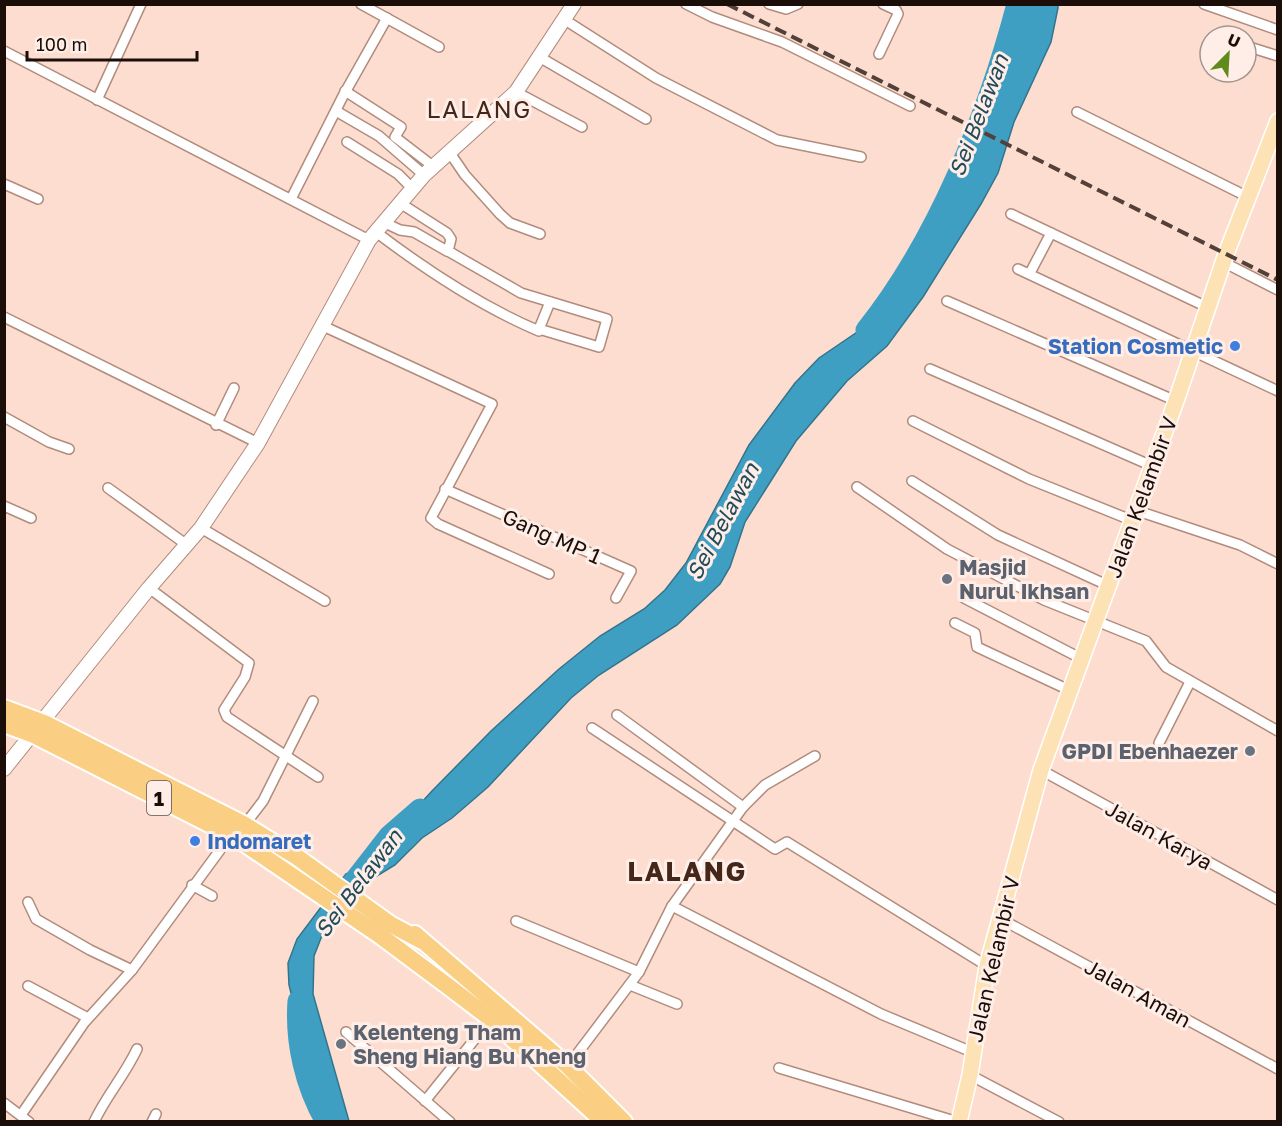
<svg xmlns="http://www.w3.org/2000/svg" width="1282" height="1126" viewBox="0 0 1282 1126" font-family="'Golos Text',sans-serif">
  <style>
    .water { fill: #3e9fc3; stroke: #34748b; stroke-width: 1.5 }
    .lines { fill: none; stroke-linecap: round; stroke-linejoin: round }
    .river { stroke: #3e9fc3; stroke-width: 21 }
    .street-casing { stroke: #b18c7d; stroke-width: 12 }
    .secondary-casing { stroke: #b18c7d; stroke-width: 16 }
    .primary-casing { stroke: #fff; stroke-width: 18 }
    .highway-casing { stroke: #fff; stroke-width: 20 }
    .street { stroke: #fff; stroke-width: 9 }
    .secondary { stroke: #fff; stroke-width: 14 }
    .primary { stroke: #fce2b5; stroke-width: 15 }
    .highway { stroke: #facf83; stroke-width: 16 }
    .rail { stroke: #524039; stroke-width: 4; stroke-dasharray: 12 6; stroke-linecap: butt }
    .shop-dot { fill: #3f7fe0; stroke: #feeee7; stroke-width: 2 }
    .worship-dot { fill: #6b7280; stroke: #feeee7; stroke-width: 2 }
    .labels { text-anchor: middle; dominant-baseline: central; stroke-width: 6; stroke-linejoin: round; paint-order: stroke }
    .shield { fill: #feeee7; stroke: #5f514c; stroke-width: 1.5 }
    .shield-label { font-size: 20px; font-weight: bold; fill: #1b0e09 }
    .shop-label { font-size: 21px; font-weight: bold; fill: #366cbe; stroke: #feeee7; text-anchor: end }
    .street-label { font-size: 21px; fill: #1b0e09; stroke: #feeee7 }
    .worship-label { font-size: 21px; font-weight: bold; fill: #5b616d; stroke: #feeee7; text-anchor: start }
    .water-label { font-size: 22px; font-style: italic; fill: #214b5b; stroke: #feeee7 }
    .quarter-label { font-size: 24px; letter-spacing: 1.5px; fill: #45271a; stroke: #feeee7 }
    .district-label { font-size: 27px; font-weight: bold; letter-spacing: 1.5px; fill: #45271a; stroke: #feeee7 }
  </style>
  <rect width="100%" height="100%" fill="#fdddd0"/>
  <polygon class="water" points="1014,5 1058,5 1058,8 1051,42 1014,122 998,173 981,204 923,297 887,346 847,381 796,441 745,522 730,567 720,584 677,625 599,675 571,698 488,787 452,818 422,838 395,865 362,885 323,933 314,956 313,994 349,1121 323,1122 289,985 288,963 297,939 346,874 370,865 395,831 432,791 491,731 559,669 600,636 644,609 665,590 686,563 749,445 795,383 819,358 866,326 900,288 966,158 995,83 1010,32"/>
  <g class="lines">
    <g class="river">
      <path d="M866 330C937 241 988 115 1017 4"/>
      <polyline points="347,890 389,836 420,809"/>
      <path d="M298 1001C295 1042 305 1086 326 1122"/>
    </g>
    <g class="street-casing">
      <g id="street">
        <polyline points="361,4 439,47"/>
        <polyline points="686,4 712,17 782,42 910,106"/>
        <polyline points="769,4 786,9 798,4"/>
        <polyline points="1204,4 1278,30"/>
        <polyline points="565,20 656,78 777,140 861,157"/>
        <polyline points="1246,46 1278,56"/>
        <polyline points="4,51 369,240"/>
        <polyline points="879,54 898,14 896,10 883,4"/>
        <polyline points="541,58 646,119"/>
        <polyline points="345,91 401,127 395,137 434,167"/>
        <polyline points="516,92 582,127"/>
        <polyline points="97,100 141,4"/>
        <polyline points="336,111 379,136 424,175"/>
        <polyline points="1077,112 1248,197"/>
        <polyline points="347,142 398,174 412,188"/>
        <polyline points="450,153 465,175 500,214 510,223 540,234"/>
        <polyline points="4,184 38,199"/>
        <polyline points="291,199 343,96 387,18"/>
        <polyline points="1011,214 1209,308"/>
        <polyline points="383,222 400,230 414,232 447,251"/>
        <path d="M376 232C426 270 480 306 539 331V329L599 347 607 319 521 293 448 251 451 239 447 233 400 203"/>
        <polyline points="1223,262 1278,290"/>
        <polyline points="1018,269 1278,391"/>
        <polyline points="1030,273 1051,233"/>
        <polyline points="947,301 1176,401"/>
        <polyline points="4,317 258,443"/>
        <polyline points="323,326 492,404 431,518 438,524 549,574"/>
        <polyline points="539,329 550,302"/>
        <polyline points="930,369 1152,466"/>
        <polyline points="4,417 49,442 69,449"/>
        <polyline points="913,421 1029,479 1131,520"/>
        <polyline points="216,425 234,388"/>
        <polyline points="912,481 998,535 1109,586"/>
        <polyline points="857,487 947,549 1044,600 1146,641 1166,667 1278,731"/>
        <polyline points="108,488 187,545"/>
        <polyline points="445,489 631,571 616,598"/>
        <polyline points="4,506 31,518"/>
        <polyline points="1135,510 1240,545 1278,564"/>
        <polyline points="201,528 325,601"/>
        <polyline points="149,588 249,663 245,677 224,710 227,717 318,777"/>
        <polyline points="964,598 1082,659"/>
        <polyline points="955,623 975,633 977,647 1071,691"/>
        <polyline points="617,715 743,807"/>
        <polyline points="592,728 775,849 787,842 987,966"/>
        <polyline points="1159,743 1190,682"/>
        <polyline points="1041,770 1278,900"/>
        <polyline points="243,827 263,801 313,701"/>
        <polyline points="192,885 212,896"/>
        <polyline points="672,906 881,1014 972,1052"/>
        <polyline points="999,918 1278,1069"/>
        <polyline points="516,921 639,972"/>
        <polyline points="132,970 231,835"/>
        <polyline points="630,985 677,1004"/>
        <polyline points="28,986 88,1018"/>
        <polyline points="346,1032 450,1122"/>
        <polyline points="568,1066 639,972 672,906 743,807 765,785 815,756"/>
        <polyline points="779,1068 958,1122"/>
        <polyline points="970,1075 1059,1122"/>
        <polyline points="425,1101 491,1019"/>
        <polyline points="4,1103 29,1122"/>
        <polyline points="21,1115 84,1023 132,970 90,950 36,919 28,902"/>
        <path d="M94 1122C106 1096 125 1075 137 1049"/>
        <polyline points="152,1122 156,1114"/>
      </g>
    </g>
    <g class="secondary-casing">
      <polyline id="secondary" points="4,769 149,588 201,528 258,443 369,240 424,175 516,92 574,4"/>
    </g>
    <g class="primary-casing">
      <polyline id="primary" points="959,1122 970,1075 987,966 1041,770 1176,401 1226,254 1278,121"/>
    </g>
    <g class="highway-casing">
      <g id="highway">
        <polyline points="4,708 44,723 245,825 297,857 390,924 422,941"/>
        <polyline points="4,724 34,735 235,837 382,937 449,987 491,1019 604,1122"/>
        <polyline points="415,934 568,1066 624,1122"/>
      </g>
    </g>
    <use href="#street" class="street"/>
    <use href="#secondary" class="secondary"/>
    <use href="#primary" class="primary"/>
    <use href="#highway" class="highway"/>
    <polyline class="rail" points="727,4 1278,280"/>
  </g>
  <g class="shop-dot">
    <circle cx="1235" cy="346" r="6"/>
    <circle cx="195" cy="841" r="6"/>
  </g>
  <g class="worship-dot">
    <circle cx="947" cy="579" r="6"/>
    <circle cx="1250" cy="751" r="6"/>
    <circle cx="341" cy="1044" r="6"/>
  </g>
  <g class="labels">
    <rect class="shield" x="147" y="781" width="24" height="34" rx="4.5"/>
    <g class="shield-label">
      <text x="159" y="798">1</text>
    </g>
    <g class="shop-label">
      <text x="1223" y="346">Station Cosmetic</text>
      <text x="207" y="841" text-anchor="start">Indomaret</text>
    </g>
    <g class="street-label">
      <text transform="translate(1141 497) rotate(-70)">Jalan Kelambir V</text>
      <text transform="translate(552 536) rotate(24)">Gang MP 1</text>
      <text transform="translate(1159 835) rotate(29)">Jalan Karya</text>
      <text transform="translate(993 959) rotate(-77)">Jalan Kelambir V</text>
      <text transform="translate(1138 993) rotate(29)">Jalan Aman</text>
    </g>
    <g class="worship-label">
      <text x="959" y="567">Masjid<tspan x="959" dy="24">Nurul Ikhsan</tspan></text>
      <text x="1238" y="751" text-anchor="end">GPDI Ebenhaezer</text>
      <text x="353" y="1032">Kelenteng Tham<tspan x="353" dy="24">Sheng Hiang Bu Kheng</tspan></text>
    </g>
    <g class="water-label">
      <text transform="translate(978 115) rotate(-69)">Sei Belawan</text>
      <text transform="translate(722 521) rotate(-62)">Sei Belawan</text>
      <text transform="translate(358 883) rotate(-53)">Sei Belawan</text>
    </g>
    <g class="quarter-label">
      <text x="479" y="108">LALANG</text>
    </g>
    <g class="district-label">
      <text x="687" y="871">LALANG</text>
    </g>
  </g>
  <rect width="1282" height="1126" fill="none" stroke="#1b0e09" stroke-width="12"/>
  <g transform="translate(1228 54) rotate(24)"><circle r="28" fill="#feeee7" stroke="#a3948e" stroke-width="1.5"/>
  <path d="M0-4.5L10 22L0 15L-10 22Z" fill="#5e8b1c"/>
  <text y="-9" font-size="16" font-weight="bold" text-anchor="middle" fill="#1b0e09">U</text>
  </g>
  <path d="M27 51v9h170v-9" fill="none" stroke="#1b0e09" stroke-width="3"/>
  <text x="36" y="51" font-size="18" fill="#1b0e09" stroke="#feeee7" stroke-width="4.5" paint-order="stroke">100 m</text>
</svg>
